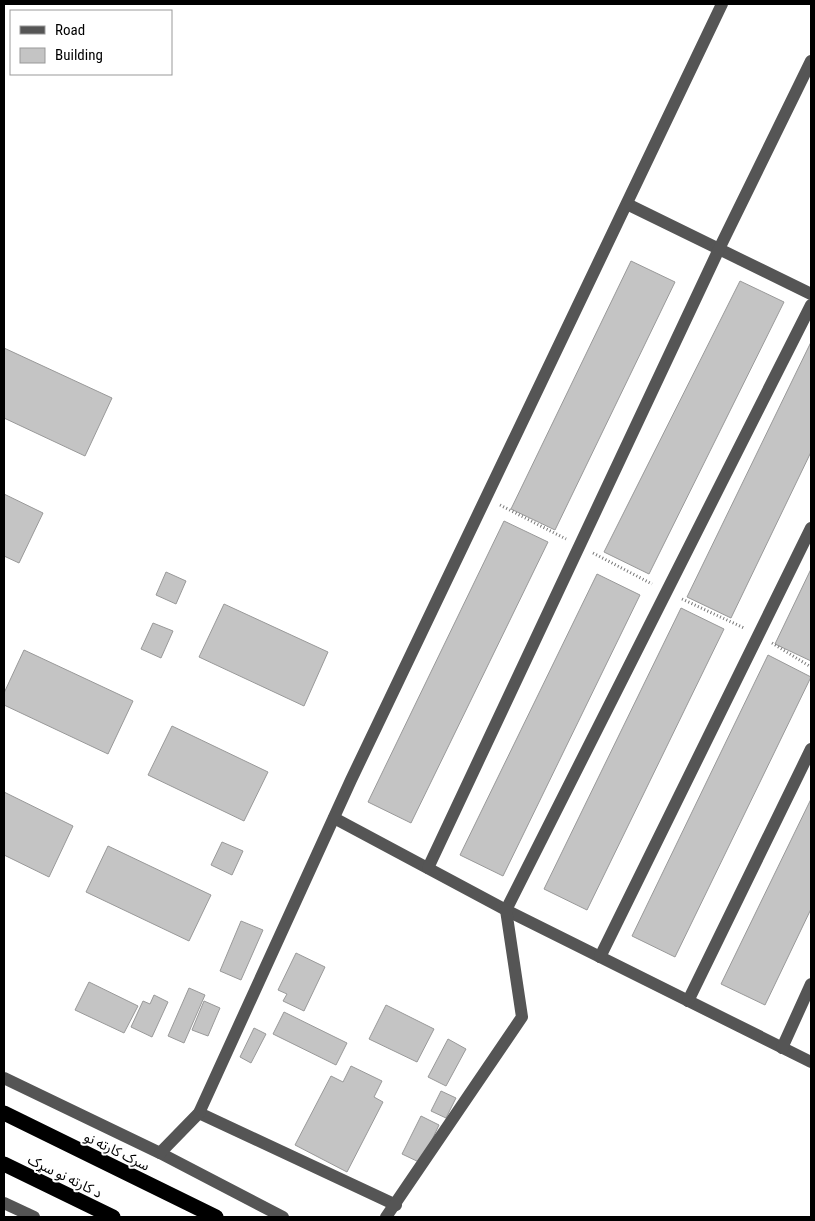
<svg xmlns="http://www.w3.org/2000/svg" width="815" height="1221" viewBox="0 0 815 1221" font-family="'Roboto Condensed','Noto Sans Arabic',sans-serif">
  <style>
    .building { fill: #c4c4c4; stroke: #999 }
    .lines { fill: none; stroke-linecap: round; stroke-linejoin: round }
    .path { stroke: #777; stroke-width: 3; stroke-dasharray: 1 2.5; stroke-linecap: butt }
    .minor { stroke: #555; stroke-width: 12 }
    .highway { stroke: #000; stroke-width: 15 }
    .labels { text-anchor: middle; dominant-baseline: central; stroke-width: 4; stroke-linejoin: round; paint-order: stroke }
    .street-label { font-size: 14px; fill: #000; stroke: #fff }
  </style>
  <rect width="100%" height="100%" fill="#fff"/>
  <g class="building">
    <polygon points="631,261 675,282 555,530 511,509"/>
    <polygon points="740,281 784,302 649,574 604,552"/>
    <polygon points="811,342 811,452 731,618 687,597"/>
    <polygon points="4,348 112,398 85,456 4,418"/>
    <polygon points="4,494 43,513 19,563 4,556"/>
    <polygon points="504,521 548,542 411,823 368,802"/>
    <polygon points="811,569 811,661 775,644"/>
    <polygon points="166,572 186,581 176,604 156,595"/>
    <polygon points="597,574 640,595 503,876 460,855"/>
    <polygon points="224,604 328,652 304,706 199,657"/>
    <polygon points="681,608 724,629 587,910 544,889"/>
    <polygon points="153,623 173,631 161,658 141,649"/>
    <polygon points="24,650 133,701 108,754 4,705 4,693"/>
    <polygon points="768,655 811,677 675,957 632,936"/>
    <polygon points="172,726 268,772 244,821 148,775"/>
    <polygon points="4,792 73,826 49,877 4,855"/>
    <polygon points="811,799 811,909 765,1005 721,984"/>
    <polygon points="222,842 243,851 232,875 211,865"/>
    <polygon points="108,846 211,895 189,941 86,892"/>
    <polygon points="241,921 263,930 241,980 220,971"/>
    <polygon points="296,953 325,967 304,1011 283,1001 287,994 278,990"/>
    <polygon points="89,982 138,1006 124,1033 75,1010"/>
    <polygon points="189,988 205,995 184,1043 168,1036"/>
    <polygon points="154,995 168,1002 152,1037 131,1027 143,1001 150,1004"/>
    <polygon points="204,1001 220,1008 208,1036 192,1030"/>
    <polygon points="386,1005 434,1029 417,1062 369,1039"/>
    <polygon points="284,1012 347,1043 336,1065 273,1034"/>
    <polygon points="254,1028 266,1034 251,1063 240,1057"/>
    <polygon points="448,1039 466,1049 446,1086 428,1077"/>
    <polygon points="351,1066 382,1081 374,1097 383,1102 347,1172 295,1145 331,1076 343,1082"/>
    <polygon points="441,1091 456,1098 446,1118 431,1111"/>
    <polygon points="421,1116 439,1125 421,1163 402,1154"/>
  </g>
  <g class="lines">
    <g class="path">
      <polyline points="500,505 566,539"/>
      <polyline points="593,553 652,584"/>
      <polyline points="682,599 744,628"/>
      <polyline points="772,643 811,667"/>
    </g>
    <g class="minor">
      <polyline points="627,204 811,294"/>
      <polyline points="334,818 506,910 811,1062"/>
      <polyline points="428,868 719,249 811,61"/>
      <polyline points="600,957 811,528"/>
      <polyline points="688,1001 811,749"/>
      <polyline points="782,1048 811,984"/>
      <polyline points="4,1078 160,1153 283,1217"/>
      <polyline points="199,1113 396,1205"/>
      <polyline points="160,1153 199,1113 351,780 722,4"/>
      <polyline points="4,1203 34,1217"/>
      <polyline points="386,1217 522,1017 506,910 811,305"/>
    </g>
    <g class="highway">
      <polyline points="4,1113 216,1217"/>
      <polyline points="4,1164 113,1217"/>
    </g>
  </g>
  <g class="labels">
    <g class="street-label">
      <text transform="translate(117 1151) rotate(26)">سرک کارته نو</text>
      <text transform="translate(65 1176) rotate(26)">د کارته نو سړک</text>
    </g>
  </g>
  <rect width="815" height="1221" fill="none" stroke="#000000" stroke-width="10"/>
  <rect x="10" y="10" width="162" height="65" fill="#ffffff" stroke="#999999"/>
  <rect x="20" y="26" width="25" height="8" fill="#555555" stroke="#999999"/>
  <text x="55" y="35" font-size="15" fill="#000000">Road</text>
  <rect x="20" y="48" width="25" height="15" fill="#c4c4c4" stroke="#999999"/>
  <text x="55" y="60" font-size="15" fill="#000000">Building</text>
</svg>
